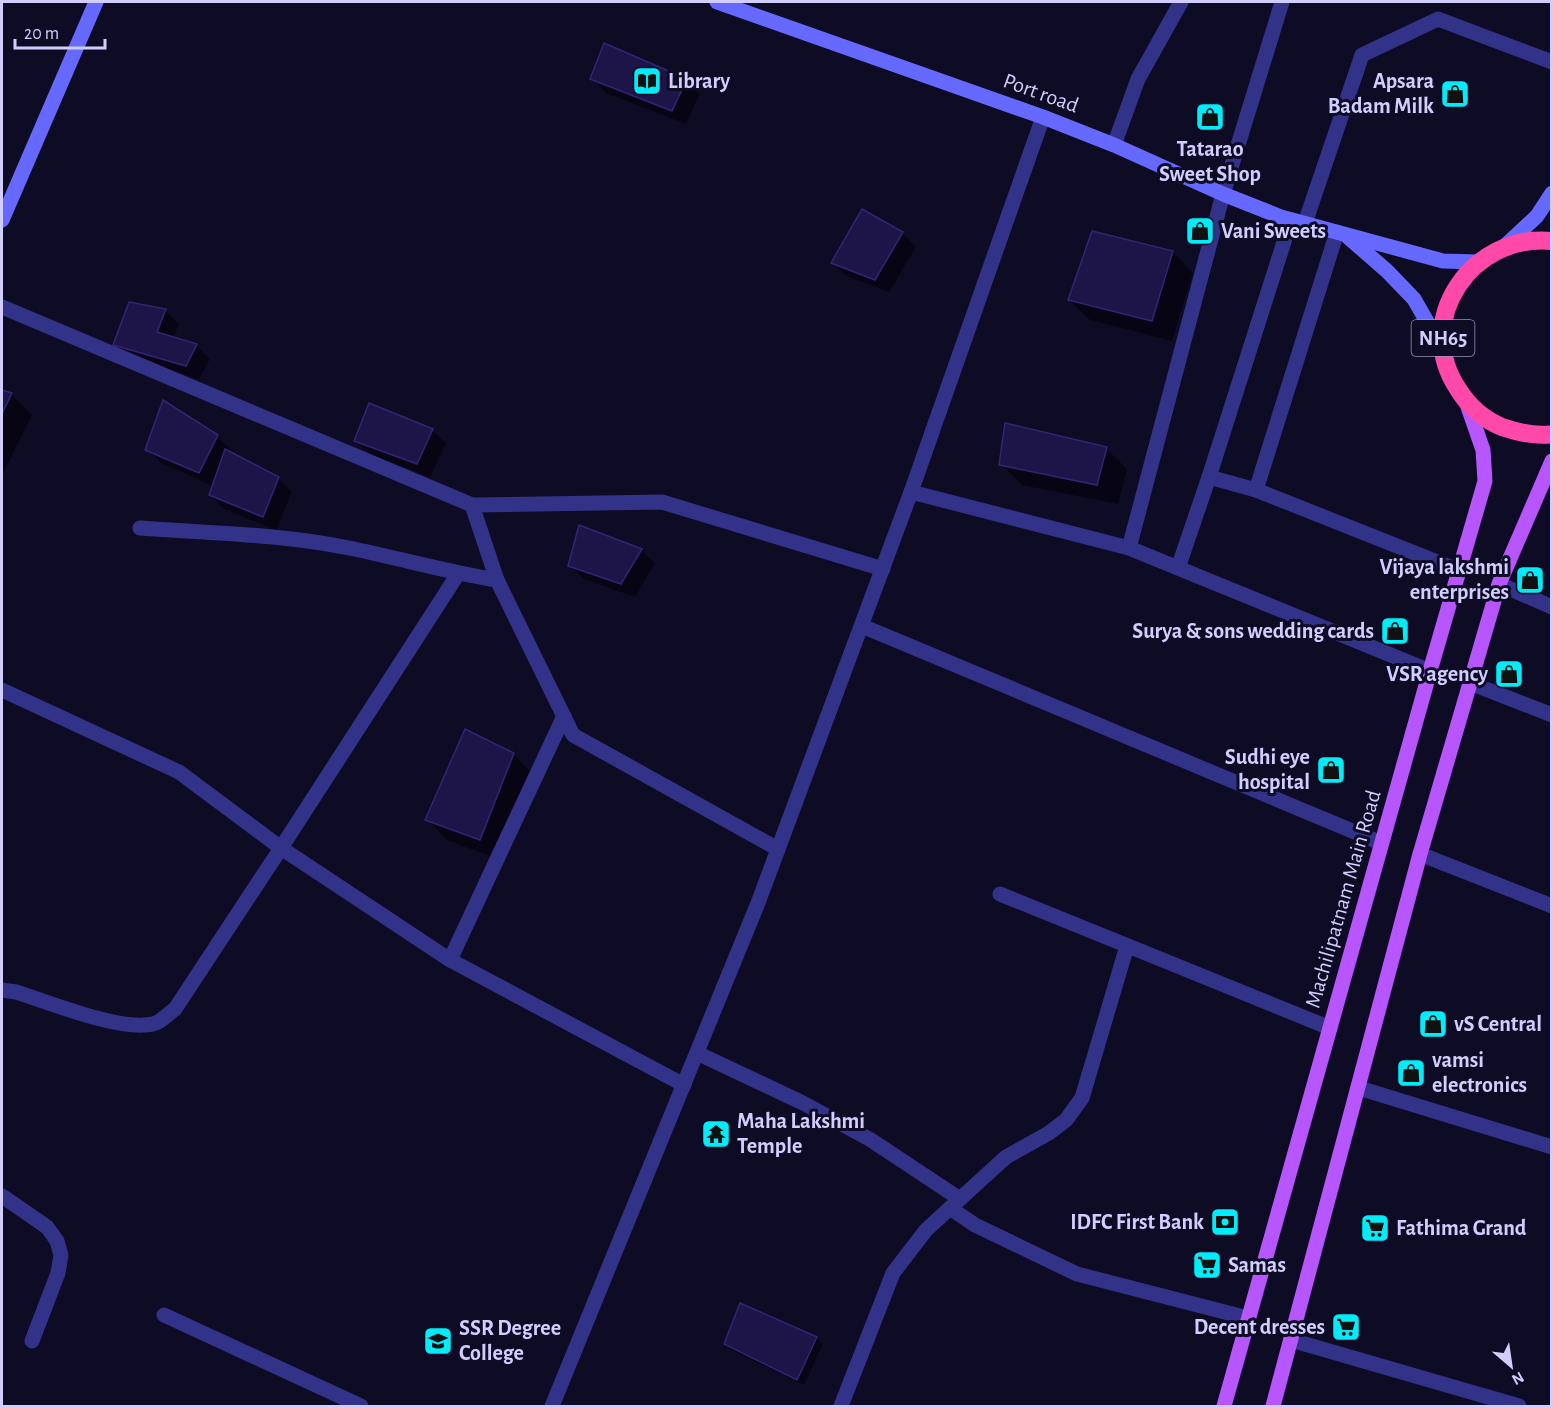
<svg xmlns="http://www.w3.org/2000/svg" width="1553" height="1408" viewBox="0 0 1553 1408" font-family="'Alegreya Sans',sans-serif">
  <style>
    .shadow { fill: #0007 }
    .building { fill: #1d1547; stroke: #312575; stroke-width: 1.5 }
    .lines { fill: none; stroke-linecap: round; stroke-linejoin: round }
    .street { stroke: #313288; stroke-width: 15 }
    .secondary { stroke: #6569ff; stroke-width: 15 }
    .primary { stroke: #b755ff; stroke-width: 15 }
    .highway { stroke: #ff49a9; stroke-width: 18 }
    .labels { text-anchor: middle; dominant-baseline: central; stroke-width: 6; stroke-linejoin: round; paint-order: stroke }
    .shield { fill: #0e0b24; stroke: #9694bd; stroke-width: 1.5 }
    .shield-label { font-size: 21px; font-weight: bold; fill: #d1ceff }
    .poi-label { font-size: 22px; font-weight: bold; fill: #d1ceff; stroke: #0e0b24; text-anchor: start }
    .street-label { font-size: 22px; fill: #d1ceff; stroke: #0e0b24 }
  </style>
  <rect width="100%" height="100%" fill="#0e0b24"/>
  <g class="shadow">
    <polygon points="592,79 686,80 700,94 686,124 606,93"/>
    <polygon points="902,233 916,247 889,292 846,276 832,263"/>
    <polygon points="1173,252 1193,273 1172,341 1090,320 1069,300"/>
    <polygon points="165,310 179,324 173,338 197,346 210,359 199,379 128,358 115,345"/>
    <polygon points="2,391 11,394 32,415 2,476"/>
    <polygon points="432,430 446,443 430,477 369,454 356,440"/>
    <polygon points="217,436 231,450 229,453 278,478 292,492 276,530 224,509 210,495 213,486 161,463 147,449"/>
    <polygon points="1106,448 1127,469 1118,504 1022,485 1001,464"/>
    <polygon points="641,550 655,563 635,597 584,579 570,566"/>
    <polygon points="465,731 513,754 534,775 500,860 447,840 427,820"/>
    <polygon points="817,1338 823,1344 804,1385 732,1350 725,1344"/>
  </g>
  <g class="building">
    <polygon points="604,43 687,79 672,111 590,79"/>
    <polygon points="862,209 903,232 875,280 831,263"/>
    <polygon points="1092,231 1173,251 1152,321 1068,300"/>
    <polygon points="129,302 166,309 157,332 197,344 186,366 113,345"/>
    <polygon points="2,390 12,393 2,414"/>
    <polygon points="163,400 218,435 199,473 145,450"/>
    <polygon points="369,403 433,429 417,464 354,441"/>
    <polygon points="1005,423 1107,447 1097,485 999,465"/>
    <polygon points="225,449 279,477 263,517 209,495"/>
    <polygon points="579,525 642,549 621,584 568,566"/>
    <polygon points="465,729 514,753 480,840 425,820"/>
    <polygon points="740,1303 817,1337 797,1380 724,1344"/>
  </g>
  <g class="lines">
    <g class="street">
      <polyline points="1114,145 1138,79 1181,2"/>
      <polyline points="1291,220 1209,477 1256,490 1460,571"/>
      <polyline points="1305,223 1362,55 1438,19 1552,62"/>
      <polyline points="2,307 472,505 662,502 883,569"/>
      <polyline points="1256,490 1337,232"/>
      <polyline points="911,492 1129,548 1430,671"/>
      <polyline points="472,505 497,580 573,735 778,849"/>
      <path d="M140 528C209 533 281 534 349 548 399 558 447 572 497 580"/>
      <polyline points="1129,548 1223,194 1282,2"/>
      <polyline points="1178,568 1209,477"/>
      <polyline points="1499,584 1552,607"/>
      <polyline points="862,626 1381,843"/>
      <polyline points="1470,683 1552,715"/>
      <polyline points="2,690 179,772 281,848 458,574"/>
      <polyline points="1420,854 1552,906"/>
      <polyline points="1000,894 1330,1028"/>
      <polyline points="450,960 564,716"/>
      <path d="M2 990 16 992C49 1002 125 1034 156 1023 163 1020 169 1013 175 1009L281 848 450 960 684 1085"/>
      <polyline points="697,1053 803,1103 871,1140 960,1199"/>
      <polyline points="1359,1088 1552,1147"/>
      <polyline points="2,1196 47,1227 57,1241 61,1255 58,1273 32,1341"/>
      <polyline points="950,1208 975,1225 1077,1274 1248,1318"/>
      <polyline points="164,1315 361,1406"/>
      <polyline points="1291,1340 1519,1406"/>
      <polyline points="552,1406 758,903 911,492 1043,117"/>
      <polyline points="841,1406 893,1273 926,1230 1006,1157 1049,1133 1066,1120 1082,1098 1127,946"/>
    </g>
    <g class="secondary">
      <polyline points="717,2 1043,117 1114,145 1223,194 1281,217 1443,261 1478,262"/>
      <polyline points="2,220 96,2"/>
      <polyline points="1348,237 1387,271 1414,299 1442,348"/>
      <polyline points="1506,245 1537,216 1552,193"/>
    </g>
    <g class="primary">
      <polyline points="1224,1406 1430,671 1485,481 1483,450 1467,404"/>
      <polyline points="1273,1406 1420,854 1499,584 1552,461"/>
    </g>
    <path class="highway" d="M1552 241C1472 233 1412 320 1458 389 1469 407 1483 419 1502 427 1517 432 1535 437 1552 434"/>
  </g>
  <defs>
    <g id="library-square" transform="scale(1.5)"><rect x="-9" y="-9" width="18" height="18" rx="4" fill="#00ecf9" stroke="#0e0b24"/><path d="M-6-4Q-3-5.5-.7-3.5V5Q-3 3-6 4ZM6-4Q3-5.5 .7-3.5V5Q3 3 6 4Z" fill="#111"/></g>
    <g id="shop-square" transform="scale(1.5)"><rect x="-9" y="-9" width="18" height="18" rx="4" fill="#00ecf9" stroke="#0e0b24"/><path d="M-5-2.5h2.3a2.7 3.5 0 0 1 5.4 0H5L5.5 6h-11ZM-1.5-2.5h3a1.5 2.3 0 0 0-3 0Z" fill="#111"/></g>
    <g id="temple-square" transform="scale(1.5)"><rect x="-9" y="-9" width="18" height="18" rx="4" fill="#00ecf9" stroke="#0e0b24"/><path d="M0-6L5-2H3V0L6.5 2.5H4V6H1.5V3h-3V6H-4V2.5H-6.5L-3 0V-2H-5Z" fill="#111"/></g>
    <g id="bank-square" transform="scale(1.5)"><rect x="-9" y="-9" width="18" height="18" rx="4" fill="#00ecf9" stroke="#0e0b24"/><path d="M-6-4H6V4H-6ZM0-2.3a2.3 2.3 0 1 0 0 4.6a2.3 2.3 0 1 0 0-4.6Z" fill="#111"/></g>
    <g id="supermarket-square" transform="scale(1.5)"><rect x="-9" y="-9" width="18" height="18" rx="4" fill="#00ecf9" stroke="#0e0b24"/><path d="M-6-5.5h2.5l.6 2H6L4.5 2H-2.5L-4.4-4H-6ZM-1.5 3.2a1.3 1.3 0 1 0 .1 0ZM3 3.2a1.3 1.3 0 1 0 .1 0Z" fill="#111"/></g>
    <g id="university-square" transform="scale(1.5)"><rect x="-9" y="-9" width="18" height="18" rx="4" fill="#00ecf9" stroke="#0e0b24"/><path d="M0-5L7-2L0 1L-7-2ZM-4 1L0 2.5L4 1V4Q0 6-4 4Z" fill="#111"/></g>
  </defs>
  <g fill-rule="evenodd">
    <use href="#library-square" x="647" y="81"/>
    <use href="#shop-square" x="1455" y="94"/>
    <use href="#shop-square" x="1210" y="117"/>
    <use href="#shop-square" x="1200" y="231"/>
    <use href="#shop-square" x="1530" y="580"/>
    <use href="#shop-square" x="1395" y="631"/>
    <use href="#shop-square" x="1509" y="674"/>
    <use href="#shop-square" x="1331" y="770"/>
    <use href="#shop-square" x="1433" y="1024"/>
    <use href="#shop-square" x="1411" y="1073"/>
    <use href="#temple-square" x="716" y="1134"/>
    <use href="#bank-square" x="1225" y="1222"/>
    <use href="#supermarket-square" x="1375" y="1228"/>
    <use href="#supermarket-square" x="1207" y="1265"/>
    <use href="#supermarket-square" x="1346" y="1327"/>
    <use href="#university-square" x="438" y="1341"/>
  </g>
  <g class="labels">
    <rect class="shield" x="1411.5" y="320" width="63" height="36" rx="4.5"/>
    <g class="shield-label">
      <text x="1443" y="338">NH65</text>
    </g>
    <g class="poi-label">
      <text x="668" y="81">Library</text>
      <text x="1434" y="81" text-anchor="end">Apsara<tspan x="1434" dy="25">Badam Milk</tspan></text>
      <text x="1210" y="149" text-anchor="middle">Tatarao<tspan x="1210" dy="25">Sweet Shop</tspan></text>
      <text x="1221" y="231">Vani Sweets</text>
      <text x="1509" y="567" text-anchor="end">Vijaya lakshmi<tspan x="1509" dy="25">enterprises</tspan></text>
      <text x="1374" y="631" text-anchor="end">Surya &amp; sons wedding cards</text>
      <text x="1488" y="674" text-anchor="end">VSR agency</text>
      <text x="1310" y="757" text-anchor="end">Sudhi eye<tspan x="1310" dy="25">hospital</tspan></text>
      <text x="1454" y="1024">vS Central</text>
      <text x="1432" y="1060">vamsi<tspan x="1432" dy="25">electronics</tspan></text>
      <text x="737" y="1121">Maha Lakshmi<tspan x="737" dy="25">Temple</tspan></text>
      <text x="1204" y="1222" text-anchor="end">IDFC First Bank</text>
      <text x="1396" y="1228">Fathima Grand</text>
      <text x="1228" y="1265">Samas</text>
      <text x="1325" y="1327" text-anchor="end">Decent dresses</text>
      <text x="459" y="1328">SSR Degree<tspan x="459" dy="25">College</tspan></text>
    </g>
    <g class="street-label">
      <text transform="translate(1041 93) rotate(20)">Port road</text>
      <text transform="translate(1343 899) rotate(-74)">Machilipatnam Main Road</text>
    </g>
  </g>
  <rect width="1553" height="1408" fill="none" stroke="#d1ceff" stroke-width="6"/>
  <g transform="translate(1511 1366) rotate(151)" stroke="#0e0b24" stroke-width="4.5" paint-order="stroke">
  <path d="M0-4.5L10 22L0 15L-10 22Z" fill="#d1ceff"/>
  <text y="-9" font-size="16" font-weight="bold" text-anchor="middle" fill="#d1ceff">N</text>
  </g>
  <path d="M15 39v9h90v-9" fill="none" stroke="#d1ceff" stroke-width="3"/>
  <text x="24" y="39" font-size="18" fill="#d1ceff" stroke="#0e0b24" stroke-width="4.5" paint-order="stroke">20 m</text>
</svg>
